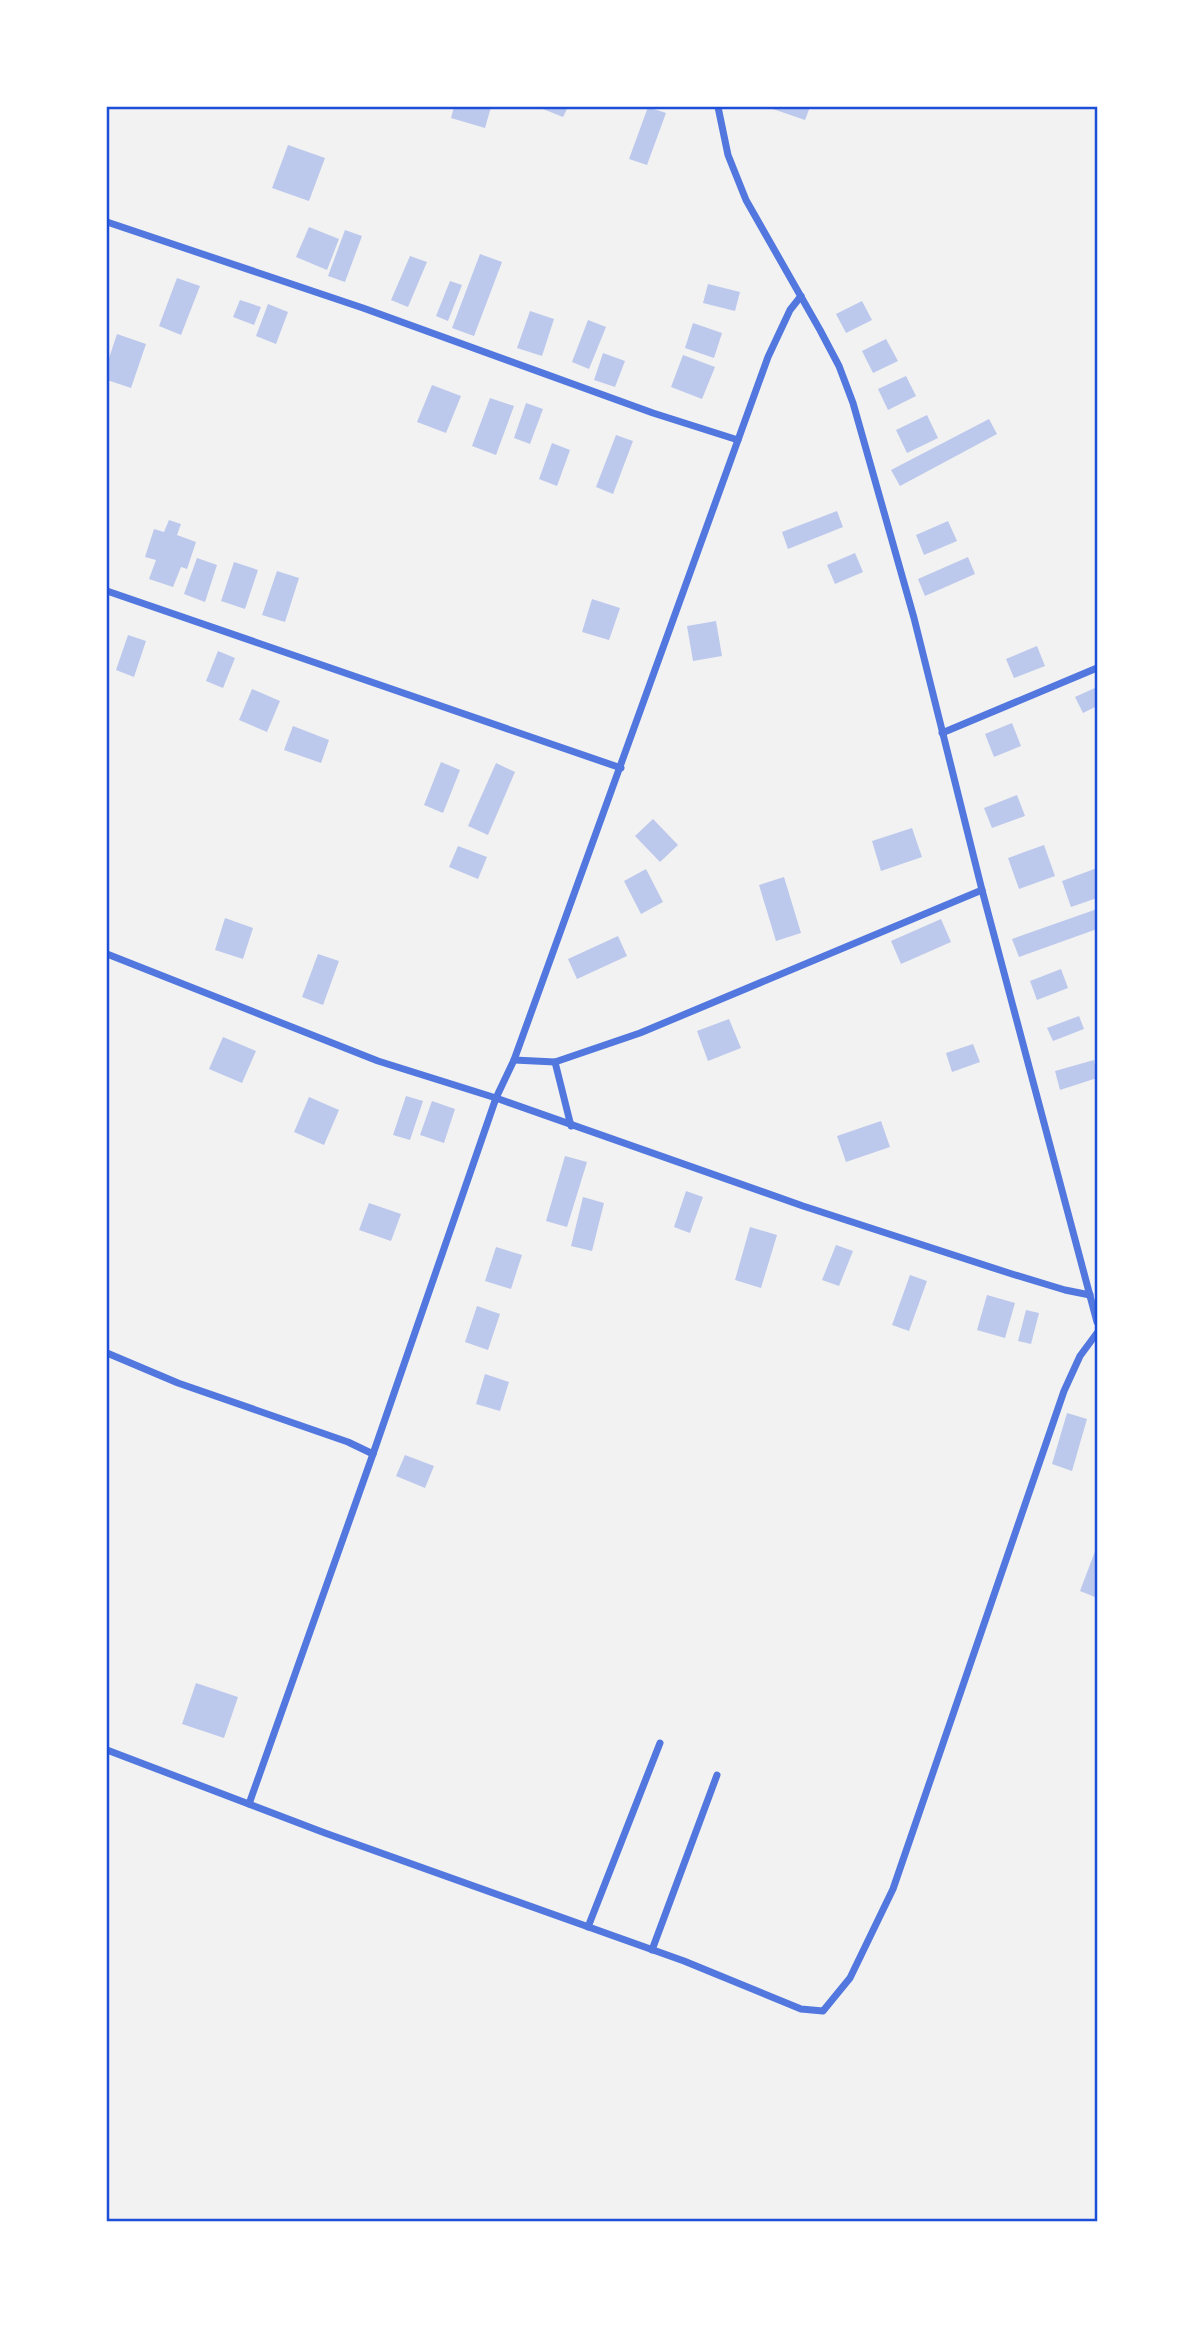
<svg xmlns="http://www.w3.org/2000/svg" width="1204" height="2329" viewBox="0 0 1204 2329" font-family="'DejaVu Sans',sans-serif">
  <style>
    .building { fill: #bdc9ec }
    .lines { fill: none; stroke-linecap: round; stroke-linejoin: round }
    .minor { stroke: #5277de; stroke-width: 7 }
    .neatline { fill: none; stroke: #1d4ed8; stroke-width: 2.5 }
  </style>
  <rect width="100%" height="100%" fill="#f2f2f2"/>
  <g class="building">
    <polygon points="454,107 491,107 485,128 451,118"/>
    <polygon points="544,107 568,107 563,117 543,109"/>
    <polygon points="648,107 666,113 647,165 629,159"/>
    <polygon points="767,107 810,107 805,120"/>
    <polygon points="288,145 325,158 309,201 272,188"/>
    <polygon points="309,227 339,239 327,270 296,257"/>
    <polygon points="345,230 362,236 345,282 328,276"/>
    <polygon points="480,254 502,262 474,336 452,328"/>
    <polygon points="410,256 427,262 408,307 391,300"/>
    <polygon points="177,278 200,286 181,335 159,326"/>
    <polygon points="450,281 462,285 448,321 436,316"/>
    <polygon points="708,284 740,292 735,311 703,303"/>
    <polygon points="240,300 261,307 254,325 233,317"/>
    <polygon points="862,301 872,320 846,333 836,314"/>
    <polygon points="268,304 288,312 276,344 256,336"/>
    <polygon points="530,311 554,319 542,356 517,348"/>
    <polygon points="588,320 606,327 589,369 572,362"/>
    <polygon points="693,323 722,333 714,358 685,348"/>
    <polygon points="117,334 146,344 131,388 107,380 107,364"/>
    <polygon points="886,339 898,361 873,373 862,351"/>
    <polygon points="603,353 625,361 615,387 594,380"/>
    <polygon points="683,355 715,367 702,399 671,387"/>
    <polygon points="906,376 916,396 888,410 878,389"/>
    <polygon points="432,385 461,396 446,433 417,422"/>
    <polygon points="490,398 514,406 496,455 472,446"/>
    <polygon points="526,403 543,409 530,444 514,438"/>
    <polygon points="927,415 938,438 907,453 896,430"/>
    <polygon points="989,419 997,434 900,486 891,470"/>
    <polygon points="616,435 633,441 613,494 596,487"/>
    <polygon points="552,443 570,450 557,486 539,479"/>
    <polygon points="837,511 843,527 788,549 782,532"/>
    <polygon points="169,520 181,524 177,535 196,542 187,569 181,567 173,587 149,579 156,560 145,557 154,529 164,532"/>
    <polygon points="948,521 957,541 924,555 916,535"/>
    <polygon points="855,553 863,572 835,584 827,565"/>
    <polygon points="968,557 975,574 925,596 918,579"/>
    <polygon points="197,558 217,565 205,602 184,594"/>
    <polygon points="234,562 258,570 245,609 221,601"/>
    <polygon points="277,571 299,578 285,622 262,615"/>
    <polygon points="592,599 620,608 609,640 582,632"/>
    <polygon points="716,621 722,656 693,661 687,626"/>
    <polygon points="128,635 146,641 134,677 116,670"/>
    <polygon points="1037,646 1045,666 1014,678 1006,659"/>
    <polygon points="218,651 235,658 223,688 206,681"/>
    <polygon points="1097,687 1097,706 1083,713 1075,697"/>
    <polygon points="252,689 280,701 267,732 239,720"/>
    <polygon points="1012,723 1021,746 994,757 985,734"/>
    <polygon points="293,726 329,740 321,763 284,750"/>
    <polygon points="441,762 460,770 443,813 424,805"/>
    <polygon points="496,763 515,772 488,835 468,826"/>
    <polygon points="1017,795 1025,816 992,828 984,808"/>
    <polygon points="653,819 678,845 660,862 635,836"/>
    <polygon points="912,828 922,857 881,871 872,841"/>
    <polygon points="1044,845 1055,876 1019,889 1008,858"/>
    <polygon points="458,846 487,857 478,879 449,867"/>
    <polygon points="1097,868 1097,898 1071,907 1062,881"/>
    <polygon points="646,869 663,902 641,914 624,881"/>
    <polygon points="784,877 801,933 776,941 759,885"/>
    <polygon points="1097,909 1097,929 1019,957 1012,939"/>
    <polygon points="225,918 253,928 243,959 215,950"/>
    <polygon points="941,919 951,942 901,964 891,941"/>
    <polygon points="618,936 627,956 577,979 568,959"/>
    <polygon points="318,954 339,961 323,1005 302,997"/>
    <polygon points="1061,969 1068,988 1037,1000 1030,981"/>
    <polygon points="1079,1016 1084,1029 1053,1041 1047,1028"/>
    <polygon points="729,1019 741,1048 708,1061 697,1031"/>
    <polygon points="223,1037 256,1051 242,1083 209,1069"/>
    <polygon points="973,1044 980,1062 952,1072 946,1053"/>
    <polygon points="1094,1060 1097,1078 1060,1090 1055,1071"/>
    <polygon points="406,1096 423,1101 410,1140 393,1135"/>
    <polygon points="309,1097 339,1110 324,1145 294,1132"/>
    <polygon points="432,1101 455,1109 444,1143 420,1135"/>
    <polygon points="881,1121 890,1147 846,1162 837,1136"/>
    <polygon points="565,1156 587,1162 567,1227 546,1221"/>
    <polygon points="686,1191 703,1197 690,1233 674,1227"/>
    <polygon points="583,1197 604,1203 592,1251 571,1246"/>
    <polygon points="369,1203 401,1214 391,1241 359,1230"/>
    <polygon points="750,1227 777,1235 761,1288 735,1280"/>
    <polygon points="836,1245 853,1251 839,1286 822,1280"/>
    <polygon points="496,1247 522,1255 511,1289 485,1281"/>
    <polygon points="910,1275 927,1281 909,1331 892,1325"/>
    <polygon points="987,1295 1015,1303 1005,1338 977,1330"/>
    <polygon points="477,1306 500,1314 488,1350 465,1342"/>
    <polygon points="1026,1310 1039,1313 1031,1344 1018,1341"/>
    <polygon points="485,1374 509,1382 500,1411 476,1404"/>
    <polygon points="1067,1413 1087,1419 1072,1471 1052,1464"/>
    <polygon points="405,1455 434,1466 425,1488 396,1476"/>
    <polygon points="1097,1546 1097,1592 1095,1597 1080,1591"/>
    <polygon points="196,1683 238,1697 224,1738 182,1724"/>
  </g>
  <g class="lines">
    <g class="minor">
      <polyline points="718,107 728,155 746,200 820,330 839,366 853,403 914,618 982,890 1097,1322"/>
      <polyline points="107,222 363,308 653,413 738,440"/>
      <polyline points="107,591 621,768"/>
      <polyline points="942,733 1097,668"/>
      <polyline points="107,954 378,1061 496,1098 803,1206 1012,1274 1065,1290 1090,1295"/>
      <polyline points="514,1060 555,1062 640,1033 982,890"/>
      <polyline points="555,1062 571,1126"/>
      <polyline points="107,1353 178,1383 348,1442 373,1454"/>
      <polyline points="107,1750 325,1833 684,1961 801,2009 823,2011 850,1978 893,1889 1064,1391 1080,1356 1097,1333"/>
      <polyline points="249,1804 373,1454 496,1098 514,1060 768,357 790,310 801,296"/>
      <polyline points="588,1927 660,1743"/>
      <polyline points="652,1950 717,1775"/>
    </g>
  </g>
  <rect width="1204" height="2329" fill="none" stroke="#ffffff" stroke-width="217"/>
  <rect x="108" y="108" width="988" height="2112" class="neatline"/>
</svg>
